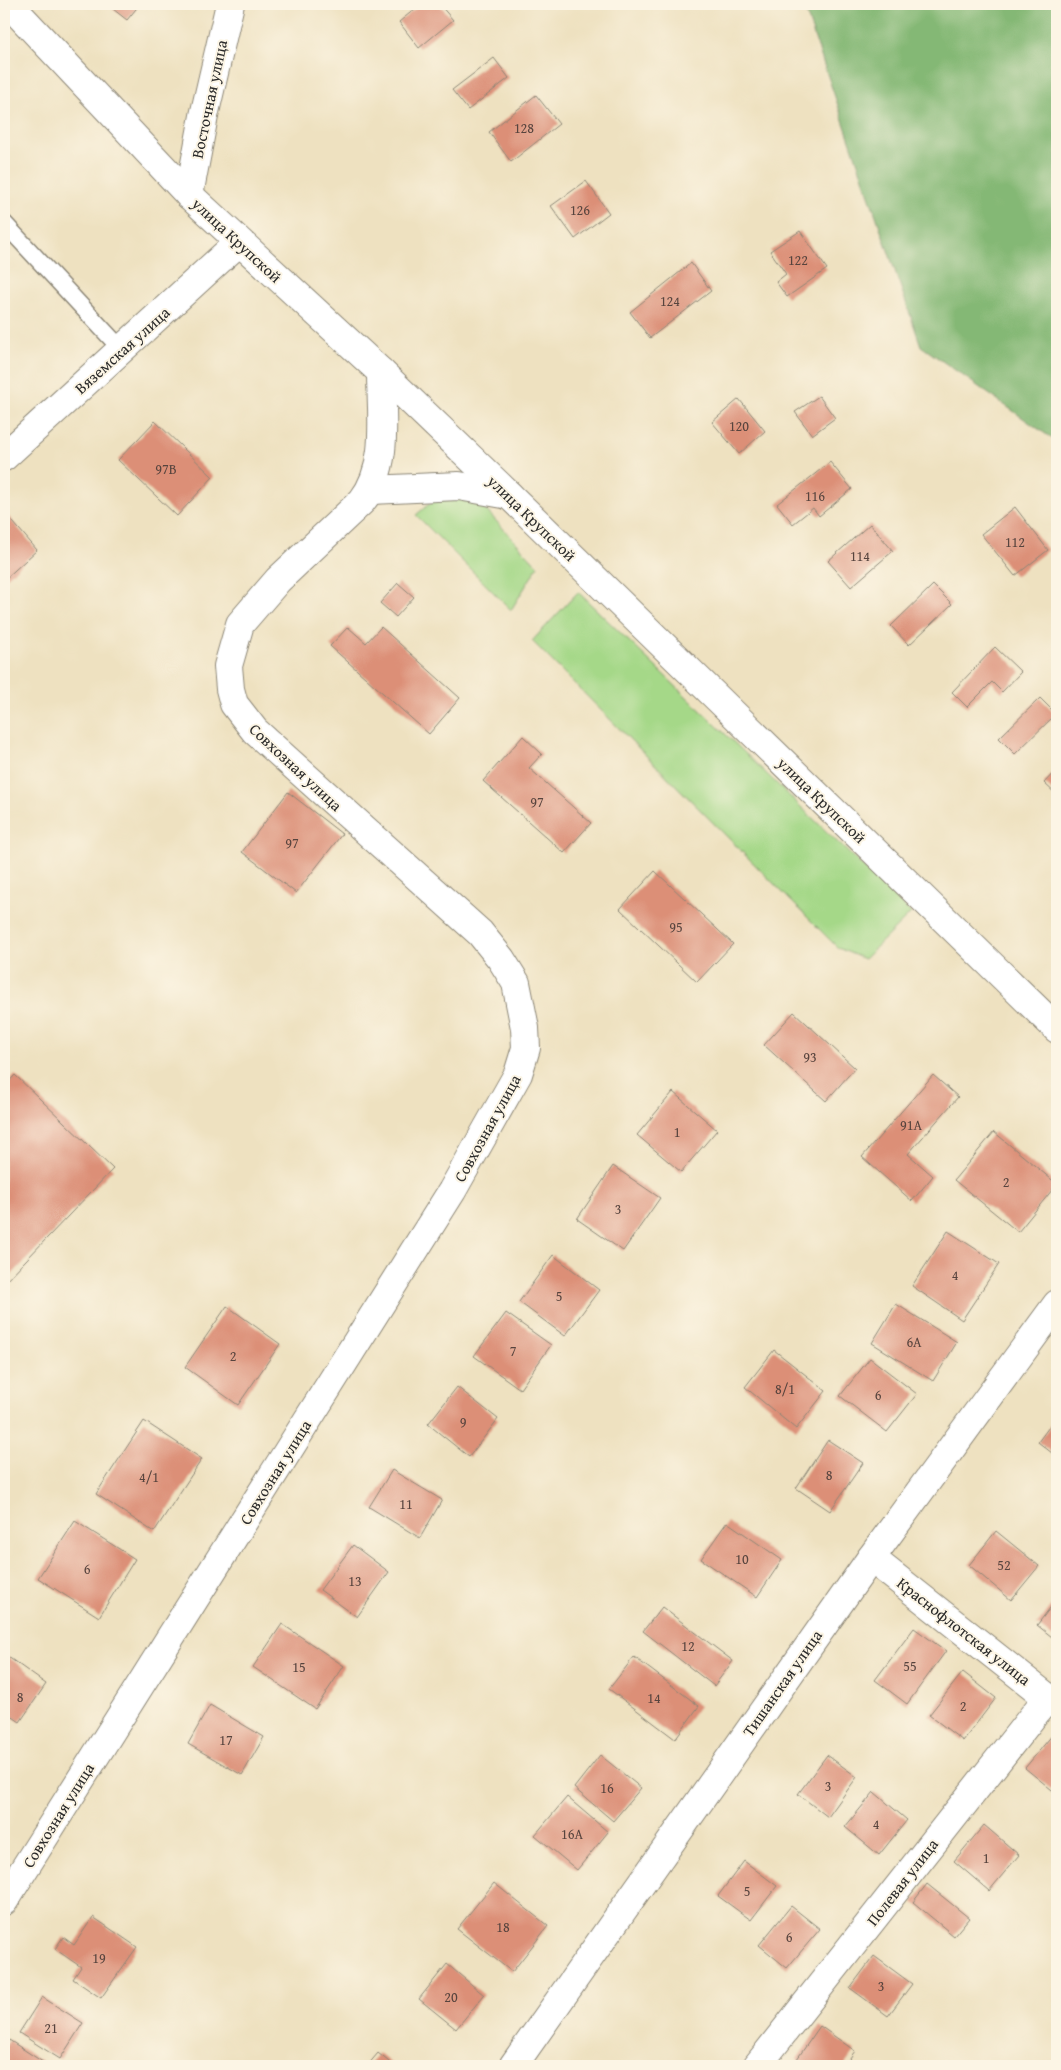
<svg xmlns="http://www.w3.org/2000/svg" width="1061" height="2070" viewBox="0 0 1061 2070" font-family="'Gentium Book Plus',serif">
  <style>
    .green { fill: #a5d888; stroke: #68825a }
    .forest { fill: #84b874; stroke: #587250 }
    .building { fill: #dc8f77 }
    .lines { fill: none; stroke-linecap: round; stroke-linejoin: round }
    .service-casing { stroke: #8c8676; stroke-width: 19 }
    .minor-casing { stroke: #8c8676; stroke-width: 30 }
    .secondary-casing { stroke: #8c8676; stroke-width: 30 }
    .primary-casing { stroke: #8c8676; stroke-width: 30 }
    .service { stroke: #fff; stroke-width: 16 }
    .minor { stroke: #fff; stroke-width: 28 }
    .secondary { stroke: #fff; stroke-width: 28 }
    .primary { stroke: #fff; stroke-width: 28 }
    .labels { text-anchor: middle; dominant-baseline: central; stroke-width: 4; stroke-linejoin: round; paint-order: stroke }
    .number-label { font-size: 14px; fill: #57443e }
    .street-label { font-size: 16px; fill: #2b2b2b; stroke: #fcf5e5 }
  </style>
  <rect width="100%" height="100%" fill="#fcf5e5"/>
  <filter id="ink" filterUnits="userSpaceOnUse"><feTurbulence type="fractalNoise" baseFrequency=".02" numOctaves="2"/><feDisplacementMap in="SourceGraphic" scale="10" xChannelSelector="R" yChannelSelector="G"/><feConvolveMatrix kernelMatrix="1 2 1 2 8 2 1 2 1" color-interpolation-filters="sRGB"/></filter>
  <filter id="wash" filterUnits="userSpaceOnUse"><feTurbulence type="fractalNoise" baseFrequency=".0096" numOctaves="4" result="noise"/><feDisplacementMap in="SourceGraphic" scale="20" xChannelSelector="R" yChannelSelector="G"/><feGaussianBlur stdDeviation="1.12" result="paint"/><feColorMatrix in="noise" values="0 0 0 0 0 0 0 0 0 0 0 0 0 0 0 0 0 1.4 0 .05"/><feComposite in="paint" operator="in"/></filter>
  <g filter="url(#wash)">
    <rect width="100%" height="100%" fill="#eee1c0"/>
    <g class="green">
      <polygon points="458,480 538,566 511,610 416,515"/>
      <polygon points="578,592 911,913 864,959 838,948 532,641"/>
    </g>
    <polygon class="forest" points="803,4 1057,4 1057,442 921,346"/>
    <g id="blocks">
      <g class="building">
        <polygon points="117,4 140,4 127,20 113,9"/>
        <polygon points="421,4 439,4 453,20 419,48 399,22"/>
        <polygon points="494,58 509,78 468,110 452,90"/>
        <polygon points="536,95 559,124 511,162 489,132"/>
        <polygon points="586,181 609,213 575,239 551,206"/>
        <polygon points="800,231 827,269 787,297 776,282 786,274 770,251"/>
        <polygon points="691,263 711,291 650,338 630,312"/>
        <polygon points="819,396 835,418 812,435 795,412"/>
        <polygon points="739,399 765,431 739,454 712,422"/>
        <polygon points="155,421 213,477 177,516 118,460"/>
        <polygon points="830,462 852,489 819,516 813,508 793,524 777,504"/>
        <polygon points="1015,507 1048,550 1015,576 981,534"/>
        <polygon points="7,515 37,550 4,580 4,518"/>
        <polygon points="870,524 893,551 851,587 828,561"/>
        <polygon points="398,583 414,597 396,617 380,603"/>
        <polygon points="933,585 952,604 909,645 891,626"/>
        <polygon points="348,627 366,643 381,627 460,698 429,734 330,646"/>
        <polygon points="995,647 1021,672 1002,692 992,682 967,707 952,692"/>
        <polygon points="1040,698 1056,714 1015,754 999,738"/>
        <polygon points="523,736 542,754 529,768 591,823 564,853 483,781"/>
        <polygon points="1057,769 1057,795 1044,783"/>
        <polygon points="288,792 342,834 296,893 242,852"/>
        <polygon points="655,871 733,944 697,982 620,909"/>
        <polygon points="794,1012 855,1068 826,1101 764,1045"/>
        <polygon points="15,1075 113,1169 4,1283 4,1087"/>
        <polygon points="933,1075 958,1097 908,1154 933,1176 912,1201 862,1157"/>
        <polygon points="673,1092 717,1130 681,1172 637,1135"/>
        <polygon points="994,1132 1057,1184 1018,1232 954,1180"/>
        <polygon points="613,1166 660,1198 623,1251 577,1219"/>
        <polygon points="948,1231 999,1264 962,1320 912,1286"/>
        <polygon points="553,1255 599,1290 565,1336 519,1302"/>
        <polygon points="896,1304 957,1342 933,1381 872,1343"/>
        <polygon points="227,1306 280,1344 238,1405 185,1367"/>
        <polygon points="506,1313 551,1345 520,1389 474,1356"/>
        <polygon points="774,1350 826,1391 796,1429 745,1387"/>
        <polygon points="870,1358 917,1394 887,1432 840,1396"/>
        <polygon points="457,1387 498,1419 469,1457 428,1424"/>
        <polygon points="1057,1416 1057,1457 1038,1442"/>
        <polygon points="144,1421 202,1459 154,1532 96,1494"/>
        <polygon points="828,1440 863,1463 830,1511 796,1488"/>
        <polygon points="392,1470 442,1500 420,1538 369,1507"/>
        <polygon points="75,1521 135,1559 99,1617 38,1578"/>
        <polygon points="727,1522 782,1560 757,1597 701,1559"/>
        <polygon points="996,1531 1039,1566 1011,1600 969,1565"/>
        <polygon points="353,1545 389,1572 357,1617 320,1590"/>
        <polygon points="1057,1599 1057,1641 1037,1625"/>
        <polygon points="662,1607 733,1661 714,1686 643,1631"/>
        <polygon points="282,1624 344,1666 315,1709 253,1667"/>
        <polygon points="914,1628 946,1651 907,1704 875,1680"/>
        <polygon points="4,1654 46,1684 20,1722 4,1711"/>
        <polygon points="634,1657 699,1706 675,1739 609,1689"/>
        <polygon points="963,1672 996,1698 963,1741 929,1715"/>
        <polygon points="210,1705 264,1737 242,1775 188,1744"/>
        <polygon points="1054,1733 1057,1736 1057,1794 1025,1768"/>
        <polygon points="600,1755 641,1788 613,1821 574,1788"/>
        <polygon points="827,1755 857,1777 828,1817 798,1794"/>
        <polygon points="874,1792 907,1820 879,1855 845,1827"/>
        <polygon points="567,1797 608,1832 577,1870 535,1835"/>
        <polygon points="984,1825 1019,1855 989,1891 954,1861"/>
        <polygon points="744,1861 777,1886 751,1920 718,1896"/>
        <polygon points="494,1883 548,1926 512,1972 457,1929"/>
        <polygon points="927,1884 969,1918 954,1936 913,1902"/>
        <polygon points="791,1906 820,1929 787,1968 759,1945"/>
        <polygon points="93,1917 137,1947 101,1998 73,1979 81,1967 55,1949 63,1937 74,1945"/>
        <polygon points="874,1956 912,1984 888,2016 850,1988"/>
        <polygon points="447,1964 484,1995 456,2029 419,1999"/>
        <polygon points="42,1997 83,2023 60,2059 19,2033"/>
        <polygon points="820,2026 855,2051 844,2066 807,2066 797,2059"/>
        <polygon points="9,2040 49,2066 4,2066 4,2049"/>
        <polygon points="378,2053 394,2066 367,2066"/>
      </g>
    </g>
  </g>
  <g filter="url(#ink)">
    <use href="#blocks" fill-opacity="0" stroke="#8c8676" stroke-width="1"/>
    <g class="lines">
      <g class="service-casing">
        <polyline id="service" points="4,223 122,350"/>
      </g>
      <g class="minor-casing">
        <g id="minor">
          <polyline points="189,195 204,116 230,4"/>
          <polyline points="4,457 239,242"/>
          <polyline points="371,490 459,486 509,495"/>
          <polyline points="871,1558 1057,1705"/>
          <path d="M4 1901 452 1191 518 1074 526 1048 525 1028 516 983 501 959 480 933 255 731 234 704 230 689 228 666 240 624 278 580 362 501C390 466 381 414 381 372"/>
          <polyline points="757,2066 1048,1697"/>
        </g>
      </g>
      <g class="secondary-casing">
        <polyline id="secondary" points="513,2066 871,1558 1057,1304"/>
      </g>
      <g class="primary-casing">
        <polyline id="primary" points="9,4 189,195 381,372 509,495 1057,1029"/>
      </g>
      <use href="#service" class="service"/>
      <use href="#minor" class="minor"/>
      <use href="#secondary" class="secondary"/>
      <use href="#primary" class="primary"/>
    </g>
  </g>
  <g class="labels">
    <g class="number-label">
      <text x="524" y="128">128</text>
      <text x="580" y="210">126</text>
      <text x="798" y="260">122</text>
      <text x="670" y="301">124</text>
      <text x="739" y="426">120</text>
      <text x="166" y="469">97В</text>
      <text x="815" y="496">116</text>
      <text x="1015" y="542">112</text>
      <text x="860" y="556">114</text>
      <text x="537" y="802">97</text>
      <text x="292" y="843">97</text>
      <text x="676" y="927">95</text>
      <text x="810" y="1057">93</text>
      <text x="911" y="1125">91А</text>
      <text x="677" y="1132">1</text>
      <text x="1006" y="1182">2</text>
      <text x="618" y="1209">3</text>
      <text x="955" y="1275">4</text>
      <text x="559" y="1296">5</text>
      <text x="914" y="1342">6А</text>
      <text x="513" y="1351">7</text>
      <text x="233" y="1356">2</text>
      <text x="785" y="1389">8/1</text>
      <text x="878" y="1395">6</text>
      <text x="463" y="1422">9</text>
      <text x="829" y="1475">8</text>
      <text x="149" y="1477">4/1</text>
      <text x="406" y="1504">11</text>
      <text x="742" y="1559">10</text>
      <text x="1004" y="1565">52</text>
      <text x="87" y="1569">6</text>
      <text x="355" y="1581">13</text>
      <text x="688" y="1646">12</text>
      <text x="910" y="1666">55</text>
      <text x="299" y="1667">15</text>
      <text x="20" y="1697">8</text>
      <text x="654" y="1698">14</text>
      <text x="963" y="1706">2</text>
      <text x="226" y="1740">17</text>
      <text x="828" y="1786">3</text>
      <text x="607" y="1788">16</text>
      <text x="876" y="1824">4</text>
      <text x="572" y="1834">16А</text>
      <text x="986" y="1858">1</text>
      <text x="747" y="1891">5</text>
      <text x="503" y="1927">18</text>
      <text x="789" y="1937">6</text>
      <text x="99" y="1958">19</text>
      <text x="881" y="1986">3</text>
      <text x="451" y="1997">20</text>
      <text x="51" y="2028">21</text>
    </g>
    <g class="street-label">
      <text transform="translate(209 99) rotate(-78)">Восточная улица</text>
      <text transform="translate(237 240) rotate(43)">улица Крупской</text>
      <text transform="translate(122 350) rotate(-42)">Вяземская улица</text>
      <text transform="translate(532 518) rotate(44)">улица Крупской</text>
      <text transform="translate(296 767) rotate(43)">Совхозная улица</text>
      <text transform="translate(822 800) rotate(44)">улица Крупской</text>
      <text transform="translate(487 1128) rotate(-61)">Совхозная улица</text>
      <text transform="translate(275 1472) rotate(-58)">Совхозная улица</text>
      <text transform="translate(964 1631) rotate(38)">Краснофлотская улица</text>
      <text transform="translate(782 1683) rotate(-55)">Тишанская улица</text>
      <text transform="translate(58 1815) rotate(-58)">Совхозная улица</text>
      <text transform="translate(902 1882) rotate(-52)">Полевая улица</text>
    </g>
  </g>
  <rect width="1061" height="2070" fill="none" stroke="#fcf5e5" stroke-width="20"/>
</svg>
